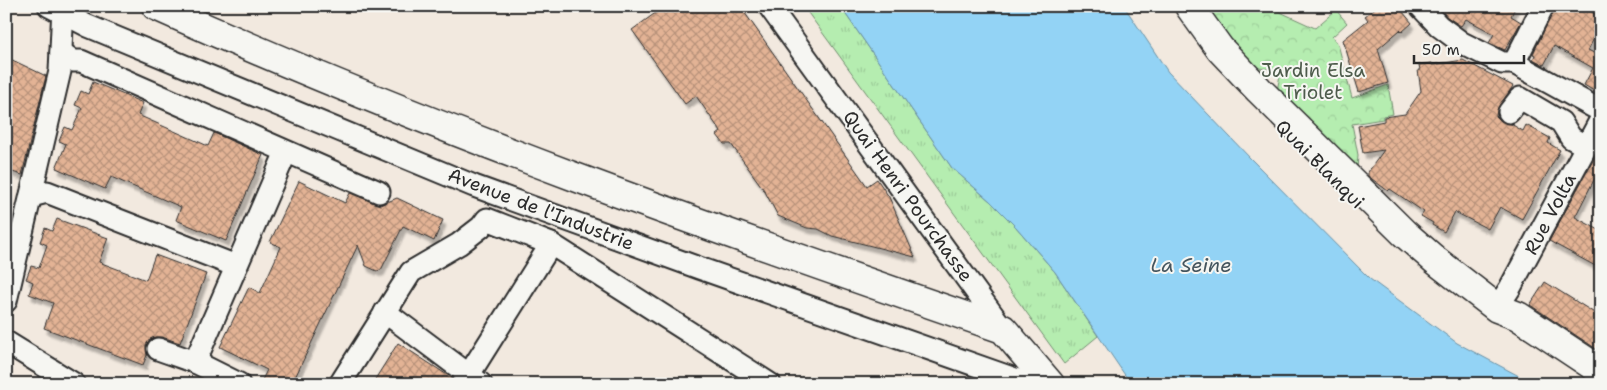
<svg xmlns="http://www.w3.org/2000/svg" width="1607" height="390" viewBox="0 0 1607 390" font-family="'Shantell Sans',sans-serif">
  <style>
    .grass { fill: url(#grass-tufts); stroke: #708c6e }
    .forest { fill: url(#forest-crowns); stroke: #708c6e }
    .water { fill: #93d3f5; stroke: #6990a4 }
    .building { fill: url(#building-cross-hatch); stroke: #2b2b2b; filter: url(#shadow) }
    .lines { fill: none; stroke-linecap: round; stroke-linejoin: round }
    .minor-casing { stroke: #2b2b2b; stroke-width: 25 }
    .major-casing { stroke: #2b2b2b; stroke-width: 31 }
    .minor { stroke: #f6f6f2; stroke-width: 21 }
    .major { stroke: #f6f6f2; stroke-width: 28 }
    .labels { text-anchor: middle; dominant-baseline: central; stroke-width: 4; stroke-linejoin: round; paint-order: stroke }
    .park-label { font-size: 19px; fill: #4e5c4c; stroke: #f6f6f2 }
    .street-label { font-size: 19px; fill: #2b2b2b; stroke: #f6f6f2 }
    .water-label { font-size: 20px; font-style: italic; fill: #45555e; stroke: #f6f6f2 }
  </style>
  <defs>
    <pattern id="grass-tufts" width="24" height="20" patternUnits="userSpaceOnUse" patternTransform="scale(1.25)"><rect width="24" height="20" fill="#b5edb0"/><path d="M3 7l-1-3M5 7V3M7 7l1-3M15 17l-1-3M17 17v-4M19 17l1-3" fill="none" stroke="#9ccb98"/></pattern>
    <pattern id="forest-crowns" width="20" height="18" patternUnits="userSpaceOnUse" patternTransform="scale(1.25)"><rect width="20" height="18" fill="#b5edb0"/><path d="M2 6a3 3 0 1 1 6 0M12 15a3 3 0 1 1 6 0" fill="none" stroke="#9ccb98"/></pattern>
    <pattern id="building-cross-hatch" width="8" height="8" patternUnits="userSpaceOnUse" patternTransform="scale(1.25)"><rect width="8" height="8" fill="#e3b395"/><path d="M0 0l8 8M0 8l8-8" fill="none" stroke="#b8927a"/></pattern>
    <filter id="shadow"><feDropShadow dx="3" dy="5.5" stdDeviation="1" flood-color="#0004"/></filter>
  </defs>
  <rect width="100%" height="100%" fill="#f2e9df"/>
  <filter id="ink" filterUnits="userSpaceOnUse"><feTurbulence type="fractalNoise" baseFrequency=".02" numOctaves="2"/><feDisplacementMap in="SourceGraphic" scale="10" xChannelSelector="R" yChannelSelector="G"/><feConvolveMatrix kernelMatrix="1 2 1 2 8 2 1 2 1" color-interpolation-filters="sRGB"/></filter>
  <g filter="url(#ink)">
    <polygon class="grass" points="803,6 840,6 952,168 990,201 1016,227 1055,272 1098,336 1064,364"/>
    <path class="forest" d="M1212 6H1267L1315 28 1336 10 1347 23 1332 37 1338 44 1352 98 1388 85 1393 114 1383 116V119L1352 124 1358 155 1357 170 1277 91 1280 75 1271 68C1265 69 1258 69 1253 65 1234 50 1220 29 1206 10Z"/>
    <polygon class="water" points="840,6 1124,6 1168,72 1250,158 1370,279 1457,343 1519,376 1515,384 1131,384 1055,272 1016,227 990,201 952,168"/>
    <g class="building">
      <polygon points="665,6 740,6 867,186 877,179 889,197 915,257 832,236 818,229 807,228 778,216 764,190 731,144 724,144 717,135 721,132 696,96 685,104 632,30"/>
      <polygon points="1378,6 1398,6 1412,23 1402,32 1400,30 1378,49 1388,83 1359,92 1343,40 1368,20 1365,16"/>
      <polygon points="1438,6 1516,6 1511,16 1521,22 1505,50 1489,43 1494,34 1466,19 1461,26 1447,17"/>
      <polygon points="1555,6 1580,6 1599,16 1595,24 1600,27 1588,50 1600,56 1601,54 1601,95 1584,85 1593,68 1554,46 1544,65 1533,59 1535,55 1533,54"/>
      <polygon points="6,57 46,76 22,175 6,170"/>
      <polygon points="1463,60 1513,86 1497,110 1496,116 1501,121 1511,124 1523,131 1526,125 1550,138 1548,143 1560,150 1522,219 1500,207 1488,229 1455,212 1444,232 1432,225 1433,223 1421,216 1424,212 1390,189 1388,191 1368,176 1368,172 1384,150 1363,153 1358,126 1384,121 1384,117 1405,114 1421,91 1418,70 1420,70 1419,65 1432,63 1432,65"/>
      <polygon points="93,82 143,103 138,115 208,146 214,133 263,155 226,241 176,220 181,207 111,177 105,189 56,168 66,144 59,141 65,127 72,130 82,108 75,105 81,91 88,94"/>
      <polygon points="1601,146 1601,181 1595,178 1575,217 1601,231 1601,269 1549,241"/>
      <polygon points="299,181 345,203 350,193 380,205 397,198 443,220 434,241 403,226 381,270 377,271 366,266 358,245 292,384 260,384 267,370 220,347 249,287 260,293 281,247 270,242"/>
      <polygon points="57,219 108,238 99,262 146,280 155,255 206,274 180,343 162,337 155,337 150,339 146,345 147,355 143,365 44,328 53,303 29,294 33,282 26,279 31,266 39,268 47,245 40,242 45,228 52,231"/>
      <polygon points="1545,282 1601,317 1601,352 1530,305"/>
      <polygon points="398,343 452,378 451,384 372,384"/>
    </g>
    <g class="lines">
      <g class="minor-casing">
        <g id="minor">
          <polyline points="49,6 88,26 474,186 699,268 1029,384"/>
          <polyline points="769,6 1003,329"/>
          <polyline points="1420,6 1439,26 1462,43 1502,63 1514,63 1601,111"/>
          <polyline points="61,52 73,61 81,61 379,192"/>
          <polyline points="1514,63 1543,6"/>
          <polyline points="1509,112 1520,98 1561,122 1571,138 1586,146"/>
          <polyline points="31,196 47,192 236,266"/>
          <polyline points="551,244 770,384"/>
          <polyline points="6,301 60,71 63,6"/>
          <polyline points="1497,308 1510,288 1601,119"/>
          <polyline points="385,312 481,384"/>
          <polyline points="6,342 74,384"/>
          <polyline points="158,349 195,362 239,384"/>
          <polyline points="195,362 286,152"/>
          <polyline points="340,384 411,272 459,244 481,227 487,219 551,244 463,384"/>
        </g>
      </g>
      <g class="major-casing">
        <g id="major">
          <path d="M156 6C432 130 717 231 1003 329L1050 384"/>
          <polyline points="1189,6 1220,49 1259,90 1404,233 1435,260 1497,308 1518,316 1601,371"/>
        </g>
      </g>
      <use href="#minor" class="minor"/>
      <use href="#major" class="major"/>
    </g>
  </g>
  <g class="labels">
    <g class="park-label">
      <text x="1313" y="70">Jardin Elsa<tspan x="1313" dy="22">Triolet</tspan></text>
    </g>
    <g class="street-label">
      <text transform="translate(1320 164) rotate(45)">Quai Blanqui</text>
      <text transform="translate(908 196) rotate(54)">Quai Henri Pourchasse</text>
      <text transform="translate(541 209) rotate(21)">Avenue de l'Industrie</text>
      <text transform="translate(1550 214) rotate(-62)">Rue Volta</text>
    </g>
    <g class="water-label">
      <text x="1191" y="265">La Seine</text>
    </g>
  </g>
  <rect width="1607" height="390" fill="none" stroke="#f6f6f2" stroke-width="25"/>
  <rect x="12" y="12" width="1582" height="365" fill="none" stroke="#2b2b2b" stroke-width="2" filter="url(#ink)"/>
  <path d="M1414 55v8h110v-8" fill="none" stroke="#2b2b2b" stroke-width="2.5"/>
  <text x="1422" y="55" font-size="15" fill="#2b2b2b" stroke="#f6f6f2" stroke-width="4" paint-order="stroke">50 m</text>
</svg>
